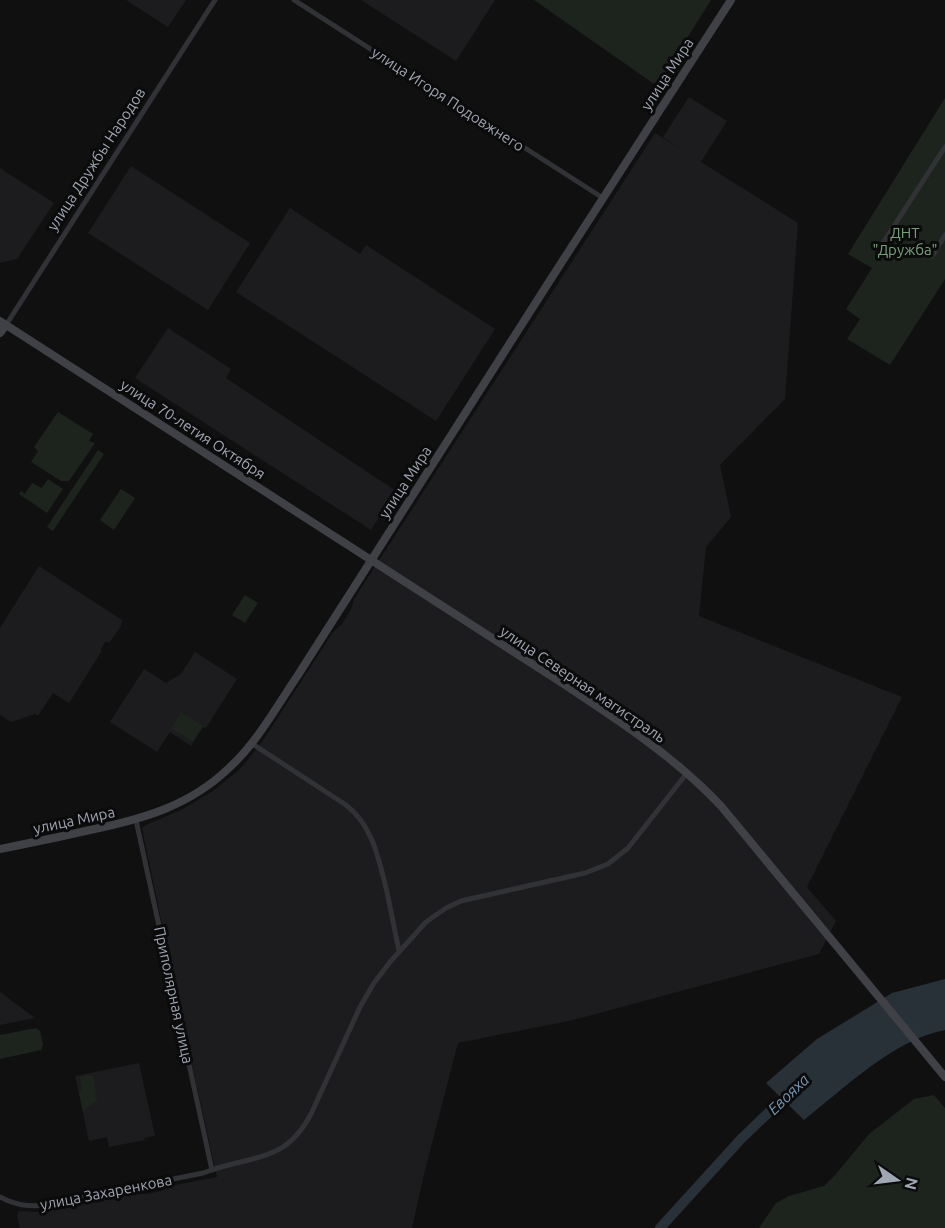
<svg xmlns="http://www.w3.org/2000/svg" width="945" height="1228" viewBox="0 0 945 1228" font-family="Ubuntu,sans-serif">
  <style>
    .built { fill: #1c1c1e }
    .green { fill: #1c241d }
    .water { fill: #283137 }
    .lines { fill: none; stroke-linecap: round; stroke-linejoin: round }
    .river { stroke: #283137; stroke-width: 10 }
    .street { stroke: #313236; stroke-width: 5 }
    .secondary { stroke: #3f4147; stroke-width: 8 }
    .labels { text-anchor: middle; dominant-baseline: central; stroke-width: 6; stroke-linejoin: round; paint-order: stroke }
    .street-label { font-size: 15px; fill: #a0a6b3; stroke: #0b0b0c }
    .park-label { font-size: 15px; fill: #76a078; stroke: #0b0b0c }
    .water-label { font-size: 16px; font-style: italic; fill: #7495b1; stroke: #0b0b0c }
  </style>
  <rect width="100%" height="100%" fill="#101011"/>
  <g class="built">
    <polygon points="126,0 186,0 168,27"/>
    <polygon points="361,0 495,0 456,61"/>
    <polygon points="689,97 727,121 701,162 798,223 785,399 720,465 731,517 706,547 699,616 902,697 807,887 836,921 819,954 573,1020 458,1043 424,1174 412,1228 20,1228 17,1217 19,1211 34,1212 47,1211 138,1193 147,1194 161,1191 170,1186 217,1177 169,961 170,954 168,945 165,939 142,828 146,825 181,810 213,791 241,768 262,742 333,632 342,624 351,610 354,599 655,133 682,150 663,137"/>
    <polygon points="131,166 250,243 208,310 88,233"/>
    <polygon points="0,168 54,203 17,259 0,263"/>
    <polygon points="290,208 360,254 366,245 495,329 436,421 236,292"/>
    <polygon points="168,328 231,369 226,378 396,491 371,530 135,378"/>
    <polygon points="39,566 122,620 121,626 110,642 105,642 101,649 101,652 69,703 53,693 38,716 35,714 11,722 0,715 0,628"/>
    <polygon points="195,652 237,679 206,728 203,727 191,746 170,732 157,752 110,722 144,669 166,683 181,674"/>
    <polygon points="0,992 35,1018 0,1025"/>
    <polygon points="139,1063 155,1136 144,1138 145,1140 109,1147 107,1137 89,1141 75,1076"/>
  </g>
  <g class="green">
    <polygon points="534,0 711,0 657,86"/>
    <polygon points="945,98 945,279 890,365 847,339 860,319 846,309 872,268 848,254"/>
    <polygon points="58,412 93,434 89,441 95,443 69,481 61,481 31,462 38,451 34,447"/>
    <polygon points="98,450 104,454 53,531 47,527"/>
    <polygon points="48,479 63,489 47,513 19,494 21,491 25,494 32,483 42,488"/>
    <polygon points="121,489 135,498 114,530 100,520"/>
    <polygon points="245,595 258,603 245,623 232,615"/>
    <polygon points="181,712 203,726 193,742 171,728"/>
    <polygon points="36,1028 40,1031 43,1045 41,1050 0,1059 0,1035"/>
    <polygon points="93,1075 97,1100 83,1112 79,1092 83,1091 80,1077"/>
    <polygon points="934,1095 945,1108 945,1228 759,1228 776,1203 789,1196 824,1186 836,1174 869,1134 914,1099"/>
  </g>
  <path class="water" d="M945 979V1030C895 1039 843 1089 804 1120L766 1083 817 1039 892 993Z"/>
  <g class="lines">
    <polyline class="river" points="660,1228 741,1139 792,1090"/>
    <g class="street">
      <polyline points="294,0 603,198"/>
      <polyline points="881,246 945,147"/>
      <polyline points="932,256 945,235"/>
      <polyline points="6,325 215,0"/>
      <path d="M251 743 346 805C373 826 379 860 387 892 391 912 395 931 399 951"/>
      <polyline points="136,820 212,1170"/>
      <path d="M0 1197C15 1205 28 1207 45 1205L203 1173C209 1171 214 1169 221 1167 264 1155 288 1157 311 1114L360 1007 374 983 390 962 426 922 446 908 461 901 585 873 608 864 628 848 687 773"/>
    </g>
    <g class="secondary">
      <path d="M0 321 562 683C618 720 675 757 721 806L945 1077"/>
      <polyline points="0,333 6,325"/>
      <path d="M0 849C30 843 60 837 90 830 143 819 190 806 230 767 258 741 277 706 298 675L547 285 731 0"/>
    </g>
  </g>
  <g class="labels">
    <g class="street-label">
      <text transform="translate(667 74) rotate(-57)">улица Мира</text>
      <text transform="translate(448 99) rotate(33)">улица Игоря Подовжнего</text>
      <text transform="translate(96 159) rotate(-57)">улица Дружбы Народов</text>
      <text transform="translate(193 429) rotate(33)">улица 70-летия Октября</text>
      <text transform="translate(405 482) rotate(-57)">улица Мира</text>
      <text transform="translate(583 684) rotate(34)">улица Северная магистраль</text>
      <text transform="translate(74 820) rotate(-12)">улица Мира</text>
      <text transform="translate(174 995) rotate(78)">Приполярная улица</text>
      <text transform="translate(106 1192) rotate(-11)">улица Захаренкова</text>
    </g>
    <g class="park-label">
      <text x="905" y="232">ДНТ<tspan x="905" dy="17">"Дружба"</tspan></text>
    </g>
    <g class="water-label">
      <text transform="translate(788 1094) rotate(-44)">Евояха</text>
    </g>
  </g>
  <g transform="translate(897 1180) rotate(104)" stroke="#0b0b0c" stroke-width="4.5" paint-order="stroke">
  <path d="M0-4.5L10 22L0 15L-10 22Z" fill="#a0a6b3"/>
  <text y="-9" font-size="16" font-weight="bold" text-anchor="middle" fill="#a0a6b3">N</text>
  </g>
</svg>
